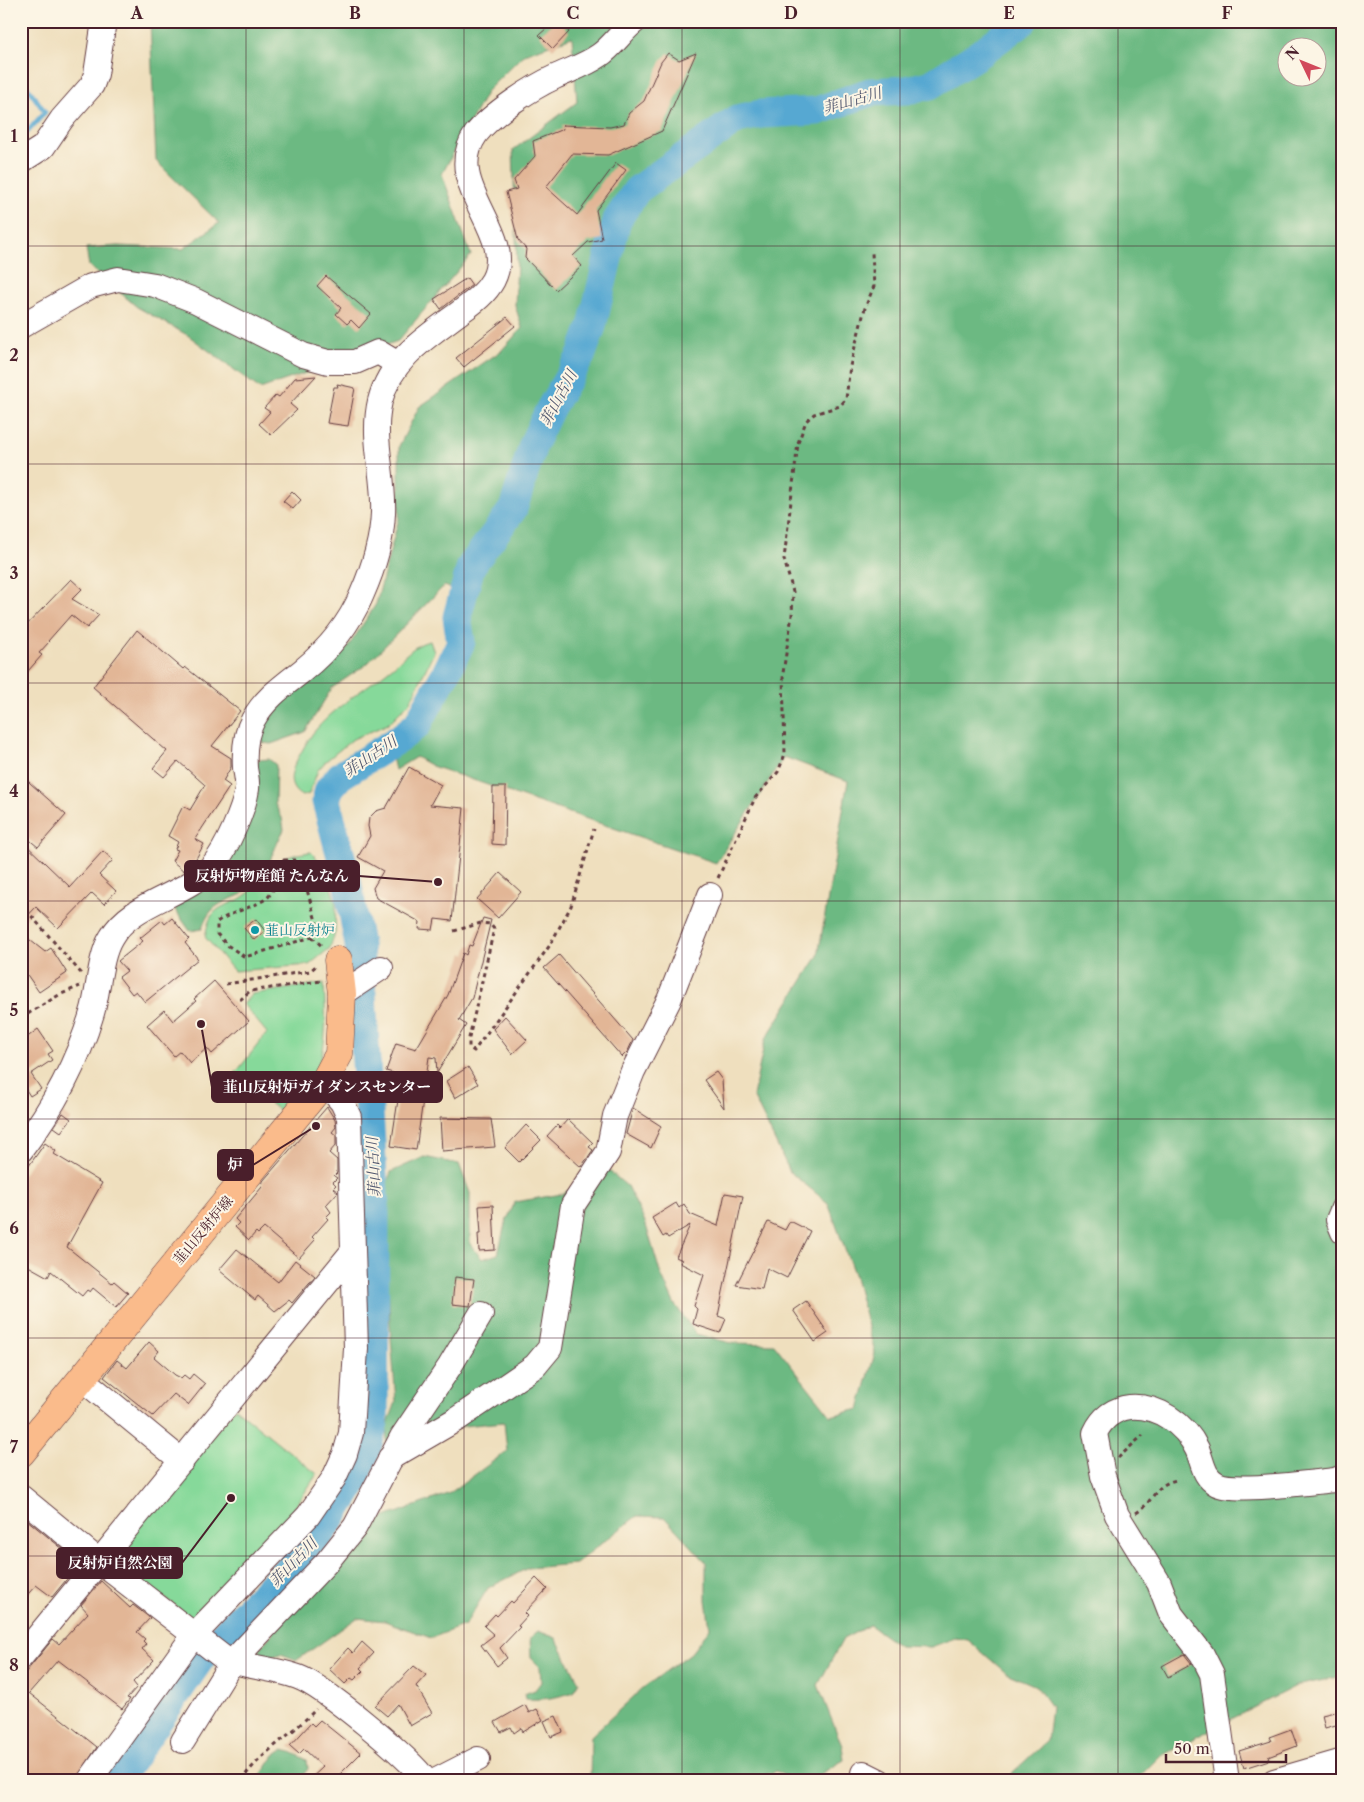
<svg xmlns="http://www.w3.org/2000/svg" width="1364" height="1802" viewBox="0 0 1364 1802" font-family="'Libre Caslon Text','Noto Serif JP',serif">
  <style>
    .green { fill: #86d99a; stroke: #687c62 }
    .forest { fill: #6cb982; stroke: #5b6c56; fill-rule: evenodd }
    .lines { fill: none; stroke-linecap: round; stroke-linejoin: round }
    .stream { stroke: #57a8d2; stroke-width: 5 }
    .river { stroke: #57a8d2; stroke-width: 29 }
    .building { fill: #e2b696 }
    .minor-casing { stroke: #633c41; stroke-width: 26 }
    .major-casing { stroke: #633c41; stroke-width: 29 }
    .path { stroke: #633c41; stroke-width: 3; stroke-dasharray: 4 4; stroke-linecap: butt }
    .minor { stroke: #fff; stroke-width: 24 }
    .major { stroke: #fabb8b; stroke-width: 28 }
    .grid { fill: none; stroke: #4a1f2b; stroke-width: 1; stroke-opacity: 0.55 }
    .culture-dot { fill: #0f9aa8; stroke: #fcf5e5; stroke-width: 2 }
    .labels { text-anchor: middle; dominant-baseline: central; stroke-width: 4; stroke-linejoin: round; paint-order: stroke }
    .culture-label { font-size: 14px; fill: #0d838f; stroke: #fcf5e5; text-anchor: start }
    .street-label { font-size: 14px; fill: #4a1f2b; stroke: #fcf5e5 }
    .water-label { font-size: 15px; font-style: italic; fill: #4f566e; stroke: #fcf5e5 }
    .leader { fill: none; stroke: #4a1f2b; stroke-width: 2 }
    .callout-dot { fill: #4a1f2b; stroke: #fcf5e5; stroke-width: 2 }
    .callout { fill: #4a1f2b; stroke: #4a1f2b; stroke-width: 2 }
    .callout-label { font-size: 15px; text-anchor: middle; font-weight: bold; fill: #fff }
    .neatline { fill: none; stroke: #4a1f2b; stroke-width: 2 }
    .grid-label { font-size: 16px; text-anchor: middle; font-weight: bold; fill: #4a1f2b }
  </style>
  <rect width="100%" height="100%" fill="#fcf5e5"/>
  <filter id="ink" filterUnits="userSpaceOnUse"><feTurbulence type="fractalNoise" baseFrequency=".02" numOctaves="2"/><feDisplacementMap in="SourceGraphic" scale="10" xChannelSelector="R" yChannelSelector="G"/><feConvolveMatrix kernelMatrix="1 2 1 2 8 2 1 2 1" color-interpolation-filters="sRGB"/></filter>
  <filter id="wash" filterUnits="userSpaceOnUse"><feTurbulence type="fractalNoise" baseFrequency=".0096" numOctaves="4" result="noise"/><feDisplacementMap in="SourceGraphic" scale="20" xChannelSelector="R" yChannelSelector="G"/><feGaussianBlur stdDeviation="1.12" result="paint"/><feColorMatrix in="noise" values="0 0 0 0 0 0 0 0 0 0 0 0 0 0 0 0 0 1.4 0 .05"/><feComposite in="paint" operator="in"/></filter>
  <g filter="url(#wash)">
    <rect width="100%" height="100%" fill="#efdfbe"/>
    <g class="green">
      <path d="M430 641 434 652 410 702 388 724 353 739 326 761 318 770 309 794 302 796C287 788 290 773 297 760 302 751 307 741 313 733 334 707 364 690 390 669 403 659 413 644 430 641Z"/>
      <path d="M311 852 325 867 336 904 335 933 330 948 309 965 234 971 205 937C207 929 208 918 215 912 222 905 234 903 243 897 273 876 268 856 311 852Z"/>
      <path d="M324 983C325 1011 329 1045 316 1071 308 1086 295 1101 285 1115L234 1075 267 1033 243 1004 252 994Z"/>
      <polygon points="235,1408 317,1474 286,1521 192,1618 115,1562 113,1557"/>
    </g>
    <g class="forest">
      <path d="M150 21H1343V1676L1296 1686 1161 1755 1135 1781H1008L1012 1773 1047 1741 1051 1707 1036 1686 1006 1673 968 1640 955 1638 931 1647 899 1646 870 1625 843 1639 818 1685 842 1746 844 1760C814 1776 808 1790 776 1771L747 1781H590L591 1736 643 1688 691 1653 710 1628 706 1600V1562L664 1517 637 1516 575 1564 528 1568 488 1588 465 1625 431 1638 385 1621 357 1618 297 1660 281 1654 259 1660 251 1659 286 1617 372 1522 450 1493 507 1451 504 1422 463 1426 387 1442 386 1429 396 1402 390 1325 384 1190 391 1172 424 1157 459 1164 470 1193V1244L482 1259 498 1254 505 1224 515 1202 562 1194 608 1170 627 1186 645 1222 660 1272 674 1303 696 1334 731 1343 774 1344 831 1416 859 1409 875 1353 854 1274 828 1203 790 1172 753 1096 765 1040 818 956 848 781 784 757 716 863 432 766 416 757 395 770 392 757 426 725 469 646 470 595 444 586 367 664 332 688 305 732 271 744 263 743 259 732 284 701 324 673 348 647 376 604 399 518V446L419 407 501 351 522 328 515 305 517 262 513 150 577 102 572 37 524 54 487 91 442 174 471 255 398 341 260 389 189 336 137 307 89 266 86 248 118 246 183 249 219 223 156 161ZM1286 48H1316V78H1286Z"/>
      <path d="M269 759 276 765 275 804 282 818 284 830C274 846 272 864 258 878 253 883 244 894 238 896 219 904 209 907 202 929L190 931 176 911 174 905 214 874 255 765 258 760Z"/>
      <path d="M538 1631 556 1638 579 1682 573 1692C557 1698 542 1700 525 1699L524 1694 535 1690 541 1682 540 1667 531 1658 530 1638Z"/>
      <polygon points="283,1750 291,1752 307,1760 308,1769 301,1777 302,1781 257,1781 274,1756"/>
    </g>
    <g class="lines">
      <polyline class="stream" points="21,78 45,112 21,139"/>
      <polyline class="river" points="117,1781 203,1655 322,1533 353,1484 366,1452 374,1422 375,1210 359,945 346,875 326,801 329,789 340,776 396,741 417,725 447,671 461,642 457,617 471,566 513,509 534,442 551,407 581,356 592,326 617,220 637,190 737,119 761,114 817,111 870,92 907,90 930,85 979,54 1023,21"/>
    </g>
    <g id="blocks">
      <g class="building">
        <polygon points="555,21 561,21 569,32 553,49 539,35"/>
        <polygon points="668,53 679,60 696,53 662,131 608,155 572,154 546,187 577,215 616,163 626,170 596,210 602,239 588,242 573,256 582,266 556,290 525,258 526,249 518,240 506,192 517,189 514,180 535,156 533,141 563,129 562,125 610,127 624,124 629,113 644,101 661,62"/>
        <polygon points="326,276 371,314 359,328 351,320 347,324 336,314 341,308 317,286"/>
        <polygon points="467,278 472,285 441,309 434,299"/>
        <polygon points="507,317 515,326 464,367 456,358"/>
        <polygon points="316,376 290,404 297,410 271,435 259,424 270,412 264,408 276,395 279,397 295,378"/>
        <polygon points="337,384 355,388 348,426 327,423 334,387 338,387"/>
        <polygon points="292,491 301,500 293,509 283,501"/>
        <polygon points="71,579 82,589 72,599 99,615 87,628 71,615 48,641 49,642 39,653 42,655 21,679 21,631"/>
        <polygon points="137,630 183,669 185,667 240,711 212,746 231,758 231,767 223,781 230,786 195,839 204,844 192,866 184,871 172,861 178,850 175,849 178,842 168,836 183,806 190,810 205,785 178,761 164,777 153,768 167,751 93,687"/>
        <polygon points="409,767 441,785 430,805 464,808 452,921 435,919 433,930 419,929 420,922 376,898 373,888 383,871 358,857 370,836 368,826 369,818 376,811 386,808"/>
        <polygon points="21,775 66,815 38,847 21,833"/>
        <polygon points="493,787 506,787 505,845 492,844"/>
        <polygon points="21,840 70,887 103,851 113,860 99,875 116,891 104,904 92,893 58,928 36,907 21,923"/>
        <polygon points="500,873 521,892 498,918 477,899"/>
        <polygon points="172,918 189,939 185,943 198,959 145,1002 136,991 132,994 119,977 127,971 118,961 143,941 140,938 162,920 165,924"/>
        <polygon points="483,918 491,920 472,998 459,1020 466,1025 437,1073 436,1058 429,1057 416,1150 391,1146 398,1100 385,1095 393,1073 386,1071 396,1043 416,1049 448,995 463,953 466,955 469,945 472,946"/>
        <polygon points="256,919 265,931 254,940 244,928"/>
        <polygon points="21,933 45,952 51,948 67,973 39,992 21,966"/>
        <polygon points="559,955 633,1040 628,1051 622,1057 544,968"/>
        <polygon points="214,981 249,1021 212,1054 207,1048 190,1063 180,1051 174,1056 147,1025 164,1010 173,1021 196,1001 194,999"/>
        <polygon points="505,1016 527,1040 512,1054 493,1029"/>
        <polygon points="38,1029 53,1051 48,1054 52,1060 31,1074 41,1089 30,1096 21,1082 21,1042"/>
        <polygon points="468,1067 478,1084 455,1098 446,1081"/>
        <polygon points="716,1072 722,1080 724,1108 704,1080"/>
        <polygon points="327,1107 335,1120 336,1127 332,1132 336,1135 336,1145 329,1153 337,1160 337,1173 334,1176 337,1178 333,1182 336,1185 333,1188 338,1192 326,1205 331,1212 326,1217 328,1219 312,1237 315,1240 299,1258 264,1228 258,1234 256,1232 249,1240 235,1227 239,1223 235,1219 262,1187 263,1181"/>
        <polygon points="633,1108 661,1126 651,1148 626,1134"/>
        <polygon points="63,1113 71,1119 61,1132 54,1127"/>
        <polygon points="440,1118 491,1119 495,1147 442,1151"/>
        <polygon points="568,1119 593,1143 589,1147 593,1150 581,1167 547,1136 557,1125 560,1128"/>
        <polygon points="526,1125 541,1140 519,1162 505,1148"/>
        <polygon points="45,1143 56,1151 54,1154 102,1183 67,1247 112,1283 114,1281 128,1293 116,1307 93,1288 90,1292 87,1290 82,1296 51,1271 48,1277 21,1262 21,1177"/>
        <polygon points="725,1193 743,1196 718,1316 726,1319 720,1333 693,1324 697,1309 694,1306 704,1275 680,1263 682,1260 676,1257 690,1225 668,1238 666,1235 663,1237 652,1218 676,1203 679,1208 684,1204 690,1214 718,1226"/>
        <polygon points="493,1205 495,1250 479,1251 478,1234 481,1234 479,1206"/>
        <polygon points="790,1221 810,1231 787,1278 767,1268 762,1289 736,1285 768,1222 785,1230"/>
        <polygon points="237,1249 278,1282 295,1260 315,1276 292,1303 289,1300 275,1311 258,1296 255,1300 219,1270"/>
        <polygon points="455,1277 474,1279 470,1306 452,1304"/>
        <polygon points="806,1301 828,1333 815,1342 793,1310"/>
        <polygon points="149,1342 159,1351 154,1357 175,1375 181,1378 184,1375 189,1379 193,1374 205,1384 188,1405 174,1394 153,1416 104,1377 117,1360 127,1368"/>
        <polygon points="21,1515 80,1563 52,1597 36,1585 21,1602"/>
        <polygon points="536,1578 547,1589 524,1613 527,1616 518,1626 520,1627 500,1648 507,1658 497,1666 481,1645 494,1635 484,1626 495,1614 497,1616 511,1601 513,1603"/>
        <polygon points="101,1581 130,1608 133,1605 150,1618 137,1632 145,1639 143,1641 146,1644 142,1649 154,1660 133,1682 137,1687 127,1698 130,1699 122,1709 58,1660 29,1693 97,1747 75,1781 21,1781 21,1678 53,1639 59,1644 88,1613 81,1605"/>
        <polygon points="362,1642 374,1653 360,1668 363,1671 354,1680 351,1678 345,1684 329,1669 348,1648 353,1653"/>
        <polygon points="1184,1654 1192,1664 1168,1677 1162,1666"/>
        <polygon points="414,1666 426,1675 416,1686 432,1713 410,1726 398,1704 387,1716 375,1706"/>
        <polygon points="525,1705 529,1713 537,1709 543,1720 523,1732 521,1728 514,1733 511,1727 501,1732 495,1722"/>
        <polygon points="1343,1710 1343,1723 1325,1728 1322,1715"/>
        <polygon points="556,1716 563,1732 551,1737 544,1721"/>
        <polygon points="320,1720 361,1753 333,1781 308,1781 323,1767 304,1749 299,1754 290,1746 311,1723 314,1726"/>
        <polygon points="1291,1729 1297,1746 1268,1757 1269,1760 1244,1768 1239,1751 1271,1741 1269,1737"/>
      </g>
    </g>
  </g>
  <g filter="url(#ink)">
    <use href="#blocks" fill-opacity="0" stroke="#633c41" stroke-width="1"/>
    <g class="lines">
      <g class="minor-casing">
        <g id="minor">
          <polyline points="21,161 43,147 62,119 92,85 96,74 104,21"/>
          <polyline points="21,326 91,286 118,279 155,285 196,301 303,355 328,362 355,362 378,352 398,364"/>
          <polyline points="342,994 381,968"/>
          <path d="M21 1150C53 1108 77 1064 92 1013 99 991 99 958 111 938 132 901 185 897 213 865 226 850 244 810 247 789 248 782 246 775 245 768 244 752 245 734 253 720 264 699 284 685 302 671 328 650 349 625 362 594 373 569 382 541 383 513 385 476 371 439 380 401 391 357 430 335 463 310 474 302 486 293 493 280 518 232 440 185 476 134 491 114 533 87 555 77 570 70 586 65 600 55 613 46 622 31 635 21"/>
          <polyline points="1343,1208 1338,1220 1343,1232"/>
          <polyline points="82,1379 182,1461"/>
          <polyline points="390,1458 457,1419 535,1366 550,1348 573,1205 608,1152 615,1116 633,1071 669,1000 710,895"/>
          <path d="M21 1497 100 1562 224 1658C247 1668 274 1668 298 1677 323 1686 410 1758 426 1781"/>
          <polyline points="21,1657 353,1251"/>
          <polyline points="183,1741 232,1662 326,1563 355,1527 402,1437 450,1366 481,1314"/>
          <polyline points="863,1773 879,1781"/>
          <polyline points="89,1781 194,1635 308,1516 334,1478 345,1454 351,1433 356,1348 349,1117 342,1102 324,1082"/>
          <polyline points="435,1781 478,1759"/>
          <path d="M1227 1781 1212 1674 1202 1654 1171 1614 1159 1583 1117 1515 1103 1476 1095 1433C1102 1418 1113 1409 1130 1407 1158 1405 1185 1424 1197 1449 1203 1462 1203 1477 1217 1484 1235 1493 1312 1482 1335 1480L1343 1477"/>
          <polyline points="1274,1781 1343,1761"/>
        </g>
      </g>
      <g class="major-casing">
        <polyline id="major" points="21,1453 324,1082 339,1054 342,994 338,960"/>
      </g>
      <g class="path">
        <path d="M284 860H299L304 868 305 883 318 928 312 937 245 957 227 945 217 934V922C230 912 262 905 269 896 276 886 280 872 284 860Z"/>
        <polyline points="718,878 755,798 778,772 785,754 783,673 792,615 793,592 784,559 798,443 806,421 814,414 840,406 846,399 850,366 865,308 874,286 872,253"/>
        <polyline points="21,904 81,973"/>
        <polyline points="454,931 481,923 490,924 494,929 469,1038 469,1047 474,1051 550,945 571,906 594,829"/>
        <polyline points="312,937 323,947"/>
        <polyline points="226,984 310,971 317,965"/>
        <polyline points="240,1000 250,991 321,981"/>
        <polyline points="21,1018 59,995 80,986"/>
        <polyline points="1118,1458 1143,1435"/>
        <path d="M1136 1513C1154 1502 1154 1484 1177 1480"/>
        <path d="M241 1781C261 1752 292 1735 316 1709"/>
      </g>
      <use href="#minor" class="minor"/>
      <use href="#major" class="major"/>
    </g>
  </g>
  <path class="grid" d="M246 21V1781M464 21V1781M682 21V1781M900 21V1781M1118 21V1781M21 246H1343M21 464H1343M21 683H1343M21 901H1343M21 1119H1343M21 1338H1343M21 1556H1343"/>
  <circle class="culture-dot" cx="255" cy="930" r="5"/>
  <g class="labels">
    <g class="culture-label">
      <text x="265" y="930">韮山反射炉</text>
    </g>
    <g class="street-label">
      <text transform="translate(203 1230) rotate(-50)">韮山反射炉線</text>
    </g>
    <g class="water-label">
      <text transform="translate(852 100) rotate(-16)">菲山古川</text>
      <text transform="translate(558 398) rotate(-62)">菲山古川</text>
      <text transform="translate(370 756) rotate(-34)">菲山古川</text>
      <text transform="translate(373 1167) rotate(-93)">菲山古川</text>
      <text transform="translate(293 1562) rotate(-46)">菲山古川</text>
    </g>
  </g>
  <path class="leader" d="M438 882L359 876M201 1024L212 1087M316 1126L253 1165M231 1498L182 1563"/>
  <g class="callout-dot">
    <circle cx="438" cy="882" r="5"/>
    <circle cx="201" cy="1024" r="5"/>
    <circle cx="316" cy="1126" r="5"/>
    <circle cx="231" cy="1498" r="5"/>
  </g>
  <g class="callout">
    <rect x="185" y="861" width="174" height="30" rx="5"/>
    <rect x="212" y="1072" width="230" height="30" rx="5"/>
    <rect x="218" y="1150" width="35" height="30" rx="5"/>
    <rect x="57" y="1548" width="125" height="30" rx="5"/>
  </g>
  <g class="callout-label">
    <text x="272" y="881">反射炉物産館 たんなん</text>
    <text x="327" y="1092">韮山反射炉ガイダンスセンター</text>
    <text x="235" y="1170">炉</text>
    <text x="120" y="1568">反射炉自然公園</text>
  </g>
  <rect width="1364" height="1802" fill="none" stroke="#fcf5e5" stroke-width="55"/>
  <g transform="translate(1302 62) rotate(313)"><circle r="24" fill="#fcf5e5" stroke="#b59f9b"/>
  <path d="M0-4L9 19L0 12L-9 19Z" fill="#d1495b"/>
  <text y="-8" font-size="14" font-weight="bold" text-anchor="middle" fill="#4a1f2b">N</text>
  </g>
  <path d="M1166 1754v8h120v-8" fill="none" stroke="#4a1f2b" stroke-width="2.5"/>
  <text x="1174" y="1754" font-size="15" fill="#4a1f2b" stroke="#fcf5e5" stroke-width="4" paint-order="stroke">50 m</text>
  <rect x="28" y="28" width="1308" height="1746" class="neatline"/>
  <g class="grid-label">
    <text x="137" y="19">A</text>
    <text x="355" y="19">B</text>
    <text x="573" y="19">C</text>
    <text x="791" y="19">D</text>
    <text x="1009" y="19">E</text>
    <text x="1227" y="19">F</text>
    <text x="14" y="142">1</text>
    <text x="14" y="361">2</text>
    <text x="14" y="579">3</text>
    <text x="14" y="797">4</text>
    <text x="14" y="1016">5</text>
    <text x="14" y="1234">6</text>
    <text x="14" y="1453">7</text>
    <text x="14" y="1671">8</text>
  </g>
</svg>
